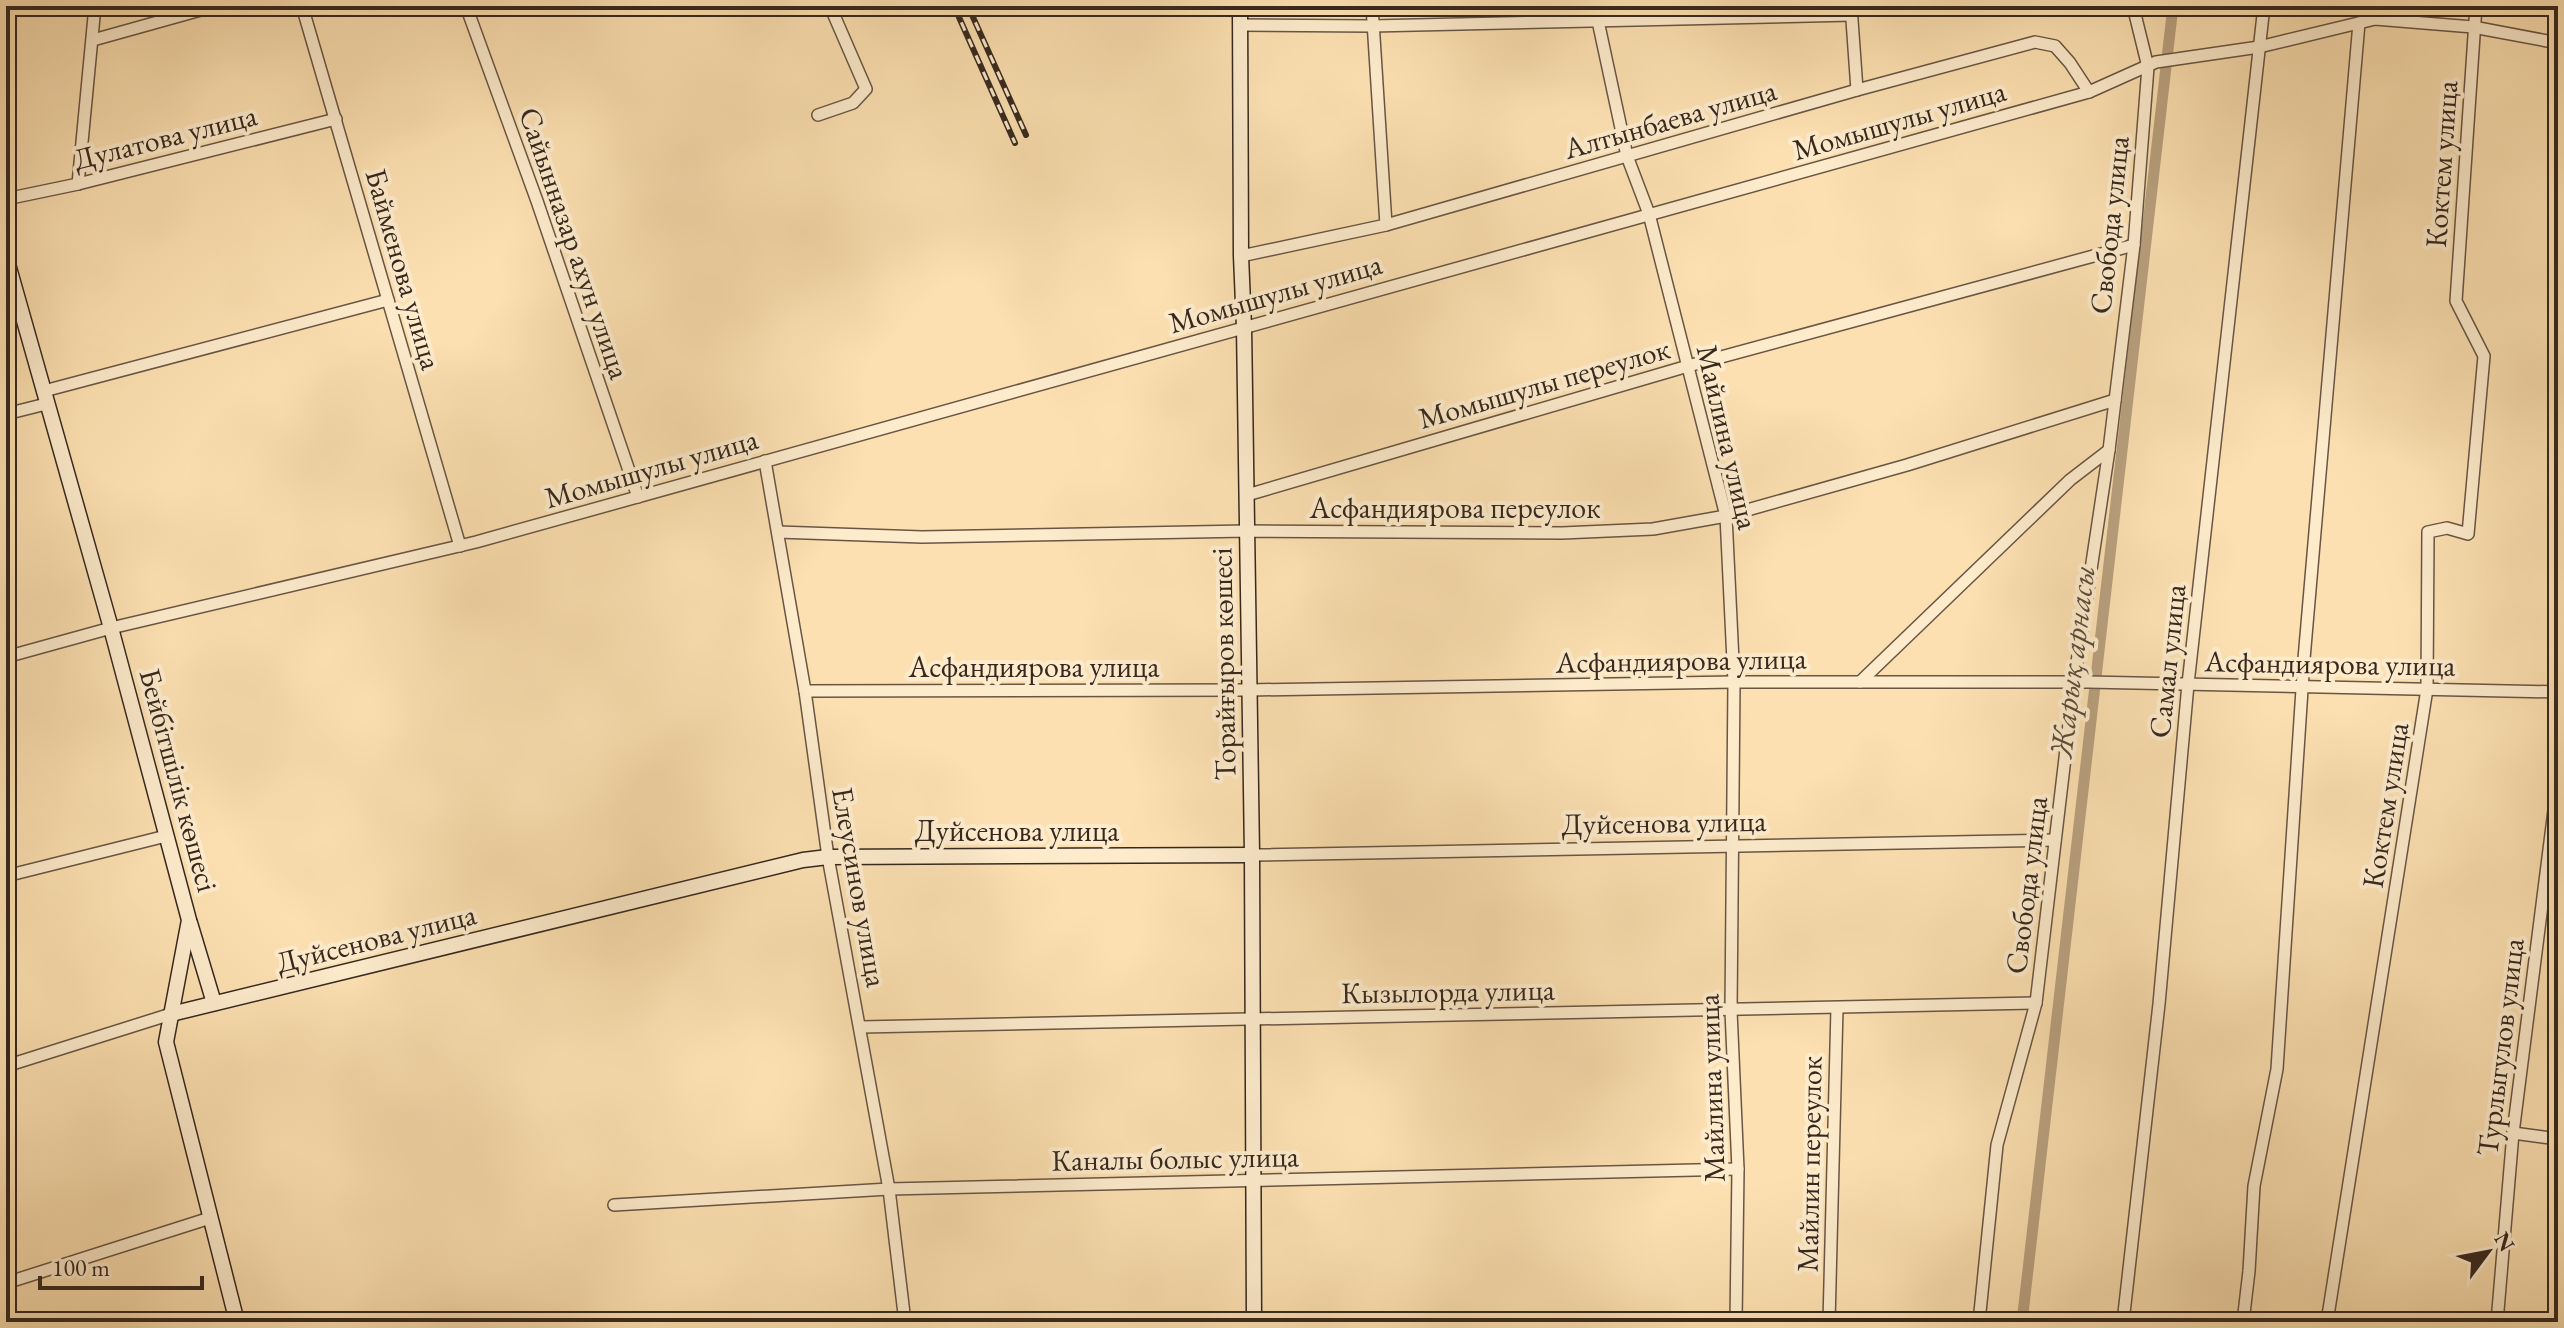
<svg xmlns="http://www.w3.org/2000/svg" width="2564" height="1328" viewBox="0 0 2564 1328" font-family="'EB Garamond',serif">
  <style>
    .lines { fill: none; stroke-linecap: round; stroke-linejoin: round }
    .canal { stroke: #b9a17f; stroke-width: 11 }
    .street-casing { stroke: #685643; stroke-width: 14 }
    .secondary-casing { stroke: #36281e; stroke-width: 17 }
    .street { stroke: #fdebcc; stroke-width: 11 }
    .secondary { stroke: #fdebcc; stroke-width: 14 }
    .rail-casing { stroke: #36281e; stroke-width: 6 }
    .rail { stroke: #fdebcc; stroke-width: 3; stroke-dasharray: 9; stroke-linecap: butt }
    .labels { text-anchor: middle; dominant-baseline: central; stroke-width: 8; stroke-linejoin: round; paint-order: stroke }
    .street-label { font-size: 30px; fill: #36281e; stroke: #fdebcc }
    .water-label { font-size: 32px; font-style: italic; fill: #5d4c3b; stroke: #fdebcc }
  </style>
  <rect width="100%" height="100%" fill="#fce0b1"/>
  <filter id="stains"><feTurbulence type="fractalNoise" baseFrequency=".0025" numOctaves="4"/><feColorMatrix values="0 0 0 0 .2 0 0 0 0 .09 0 0 0 0 .02 0 0 0 .5 -.17"/></filter>
  <radialGradient id="worn" r=".72"><stop offset=".6" stop-color="#630" stop-opacity="0"/><stop offset="1" stop-color="#630" stop-opacity=".3"/></radialGradient>
  <g class="lines">
    <polyline class="canal" points="2022,1322 2173,6"/>
    <g class="street-casing">
      <g id="street">
        <polyline points="302,6 460,546"/>
        <polyline points="466,6 537,201 638,497"/>
        <polyline points="1372,6 1386,225"/>
        <polyline points="1597,6 1598,21 1627,156 1649,214 1726,516 1734,682 1731,1011 1738,1169 1736,1322"/>
        <polyline points="1851,6 1857,90"/>
        <polyline points="1240,25 1372,26 1852,15"/>
        <polyline points="93,40 215,6"/>
        <polyline points="818,115 853,103 866,89 830,6"/>
        <polyline points="78,184 95,6"/>
        <polyline points="6,199 78,184 336,119"/>
        <polyline points="1241,256 1386,225 1857,90 2035,42 2055,46 2070,63 2089,92"/>
        <polyline points="44,391 388,300"/>
        <polyline points="6,414 46,404"/>
        <polyline points="765,461 805,691 828,857 889,1189 905,1322"/>
        <polyline points="1247,495 1688,366 2134,245"/>
        <polyline points="778,532 922,537 1247,531 1562,533 1653,529 1726,516 1907,465 2115,400"/>
        <polyline points="6,657 111,628 476,542 2089,92 2156,62 2259,47 2375,19 2473,27 2558,43"/>
        <polyline points="1860,682 2070,480 2109,450"/>
        <polyline points="805,691 1249,690 1734,682 2088,682 2558,692"/>
        <polyline points="1252,855 2055,840"/>
        <polyline points="6,876 166,836"/>
        <polyline points="861,1027 2036,1003"/>
        <polyline points="6,1066 171,1014"/>
        <polyline points="2513,1133 2558,1139"/>
        <polyline points="614,1205 889,1189 1738,1169"/>
        <polyline points="6,1283 210,1218"/>
        <polyline points="1829,1322 1837,1008"/>
        <polyline points="1979,1322 1997,1145 2036,1003 2074,682 2109,450 2134,245 2148,67 2133,6"/>
        <polyline points="2123,1322 2159,1004 2188,684 2264,6"/>
        <polyline points="2243,1322 2249,1271 2254,1186 2277,1069 2304,659 2359,23"/>
        <polyline points="2327,1322 2427,689 2428,532 2447,528 2468,534 2484,356 2456,301 2476,6"/>
        <polyline points="2497,1322 2513,1133 2558,779"/>
      </g>
    </g>
    <g class="secondary-casing">
      <g id="secondary">
        <polyline points="1240,6 1241,256 1244,327 1252,855 1254,1322"/>
        <polyline points="6,257 111,628 189,920 166,1042 237,1322"/>
        <polyline points="190,923 214,1003"/>
        <polyline points="171,1014 803,860 828,857 1252,855"/>
      </g>
    </g>
    <use href="#street" class="street"/>
    <use href="#secondary" class="secondary"/>
    <g class="rail-casing">
      <g id="rail">
        <polyline points="954,6 1015,143"/>
        <polyline points="968,6 1026,135"/>
      </g>
    </g>
    <use href="#rail" class="rail"/>
  </g>
  <g class="labels">
    <g class="street-label">
      <text transform="translate(1670 119) rotate(-16)">Алтынбаева улица</text>
      <text transform="translate(1899 120) rotate(-16)">Момышулы улица</text>
      <text transform="translate(165 137) rotate(-14)">Дулатова улица</text>
      <text transform="translate(2441 164) rotate(-86)">Коктем улица</text>
      <text transform="translate(2109 225) rotate(-84)">Свобода улица</text>
      <text transform="translate(575 243) rotate(71)">Сайынназар ахун улица</text>
      <text transform="translate(404 269) rotate(74)">Байменова улица</text>
      <text transform="translate(1275 293) rotate(-16)">Момышулы улица</text>
      <text transform="translate(1544 383) rotate(-16)">Момышулы переулок</text>
      <text transform="translate(1728 437) rotate(77)">Майлина улица</text>
      <text transform="translate(651 468) rotate(-16)">Момышулы улица</text>
      <text x="1455" y="507">Асфандиярова переулок</text>
      <text transform="translate(1681 660) rotate(-1)">Асфандиярова улица</text>
      <text transform="translate(2167 661) rotate(-84)">Самал улица</text>
      <text transform="translate(2330 663) rotate(1)">Асфандиярова улица</text>
      <text transform="translate(1223 664) rotate(-91)">Торайғыров көшесі</text>
      <text x="1034" y="666">Асфандиярова улица</text>
      <text transform="translate(179 780) rotate(75)">Бейбітшілік көшесі</text>
      <text transform="translate(2385 805) rotate(-81)">Коктем улица</text>
      <text transform="translate(1664 822) rotate(-1)">Дуйсенова улица</text>
      <text x="1017" y="830">Дуйсенова улица</text>
      <text transform="translate(2026 885) rotate(-83)">Свобода улица</text>
      <text transform="translate(860 887) rotate(80)">Елеусинов улица</text>
      <text transform="translate(376 938) rotate(-14)">Дуйсенова улица</text>
      <text transform="translate(1448 991) rotate(-1)">Кызылорда улица</text>
      <text transform="translate(2500 1047) rotate(-83)">Турлыгулов улица</text>
      <text transform="translate(1711 1088) rotate(-92)">Майлина улица</text>
      <text transform="translate(1175 1158) rotate(-1)">Каналы болыс улица</text>
      <text transform="translate(1809 1164) rotate(-89)">Майлин переулок</text>
    </g>
    <g class="water-label">
      <text transform="translate(2072 661) rotate(-83)">Жарық арнасы</text>
    </g>
  </g>
  <rect width="2564" height="1328" fill="none" stroke="#fce0b1" stroke-width="32"/>
  <rect x="8" y="8" width="2548" height="1312" fill="none" stroke="#36281e" stroke-width="4"/>
  <rect x="16" y="16" width="2532" height="1296" fill="none" stroke="#36281e" stroke-width="2"/>
  <g transform="translate(2488 1252) rotate(58)" stroke="#fdebcc" stroke-width="6" paint-order="stroke">
  <path d="M0-6L14 30L0 20L-14 30Z" fill="#36281e"/>
  <text y="-12" font-size="22" font-weight="bold" text-anchor="middle" fill="#36281e">N</text>
  </g>
  <path d="M40 1276v12h162v-12" fill="none" stroke="#36281e" stroke-width="4"/>
  <text x="52" y="1276" font-size="24" fill="#36281e" stroke="#fdebcc" stroke-width="6" paint-order="stroke">100 m</text>
  <rect width="100%" height="100%" filter="url(#stains)"/>
  <rect width="100%" height="100%" fill="url(#worn)"/>
</svg>
